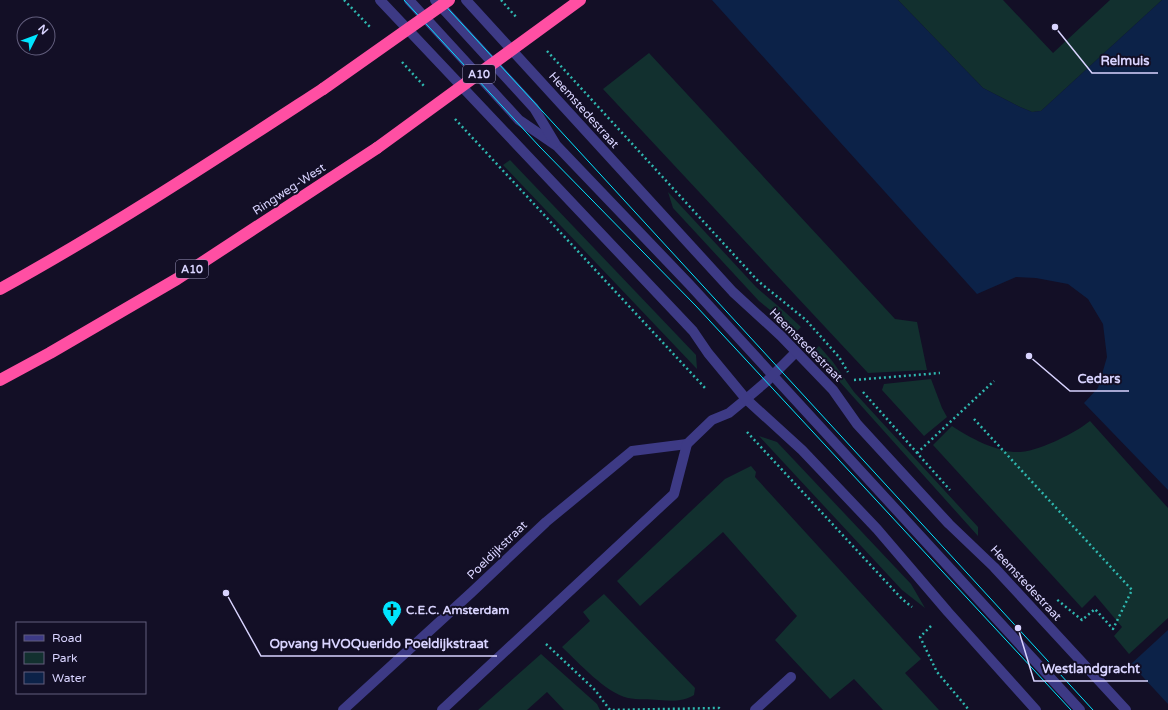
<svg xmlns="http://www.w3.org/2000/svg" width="1168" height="710" viewBox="0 0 1168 710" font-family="'Varela Round',sans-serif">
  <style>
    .green { fill: #12302f }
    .water { fill: #0c2248 }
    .pier { fill: #130f26 }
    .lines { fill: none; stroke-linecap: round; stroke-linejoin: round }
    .path { stroke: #2fb8b0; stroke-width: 2.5; stroke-dasharray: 2 3; stroke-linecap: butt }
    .service { stroke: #3d3a85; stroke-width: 10 }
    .minor { stroke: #3d3a85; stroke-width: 10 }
    .tertiary { stroke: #3d3a85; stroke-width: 10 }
    .motorway { stroke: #ff4fa3; stroke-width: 12 }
    .tram { stroke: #00e5ff; stroke-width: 1 }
    .motorway-bridge { stroke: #ff4fa3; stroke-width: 12 }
    .labels { text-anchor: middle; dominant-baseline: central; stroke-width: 4; stroke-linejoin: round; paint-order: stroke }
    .shield { fill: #130f26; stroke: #9e99be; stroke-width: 1 }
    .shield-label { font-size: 11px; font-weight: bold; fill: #d9d4ff }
    .street-label { font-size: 12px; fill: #d9d4ff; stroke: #130f26 }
    .poi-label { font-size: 12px; font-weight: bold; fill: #d9d4ff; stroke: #130f26; text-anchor: start }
    .leader { fill: none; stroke: #d9d4ff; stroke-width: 1.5 }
    .callout-dot { fill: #d9d4ff; stroke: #130f26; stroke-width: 1.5 }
    .callout-label { font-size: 13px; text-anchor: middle; font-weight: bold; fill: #d9d4ff; stroke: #130f26; stroke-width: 4; stroke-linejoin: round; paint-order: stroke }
  </style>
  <rect width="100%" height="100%" fill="#130f26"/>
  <g class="green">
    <polygon points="898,0 1003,0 1053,53 1110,0 1162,0 1041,111 1032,112 1020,107 983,88"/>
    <polygon points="649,53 895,319 917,322 927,370 868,373 603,89"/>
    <polygon points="510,160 696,355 697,369 503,165"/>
    <polygon points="668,192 756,287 785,312 801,327 794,334 780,318 759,301 673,208"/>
    <polygon points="819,346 833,362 854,392 978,527 978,536 813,352"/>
    <polygon points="931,379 942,408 947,417 924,436 882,390 884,384"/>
    <path d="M1090 421 1168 508V618L1129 654 1114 636 1122 627 1095 595 1082 608 933 445 952 426C970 438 998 453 1020 452 1033 451 1047 445 1058 440 1070 434 1080 429 1090 421Z"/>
    <polygon points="759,436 777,442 911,584 925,608 902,590"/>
    <polygon points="751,466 756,472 755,477 921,659 905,673 939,710 883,710 854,679 830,699 775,640 797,616 723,532 640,606 617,581 725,479"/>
    <path d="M604 594 695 688 694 695C683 702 671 701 659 700 649 699 637 700 628 698 606 693 579 663 562 647L590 621 583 612Z"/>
    <polygon points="541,654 597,704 600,710 564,710 547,692 527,710 478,710"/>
  </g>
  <g class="water">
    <polygon points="712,0 898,0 983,88 1020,107 1032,112 1041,111 1162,0 1168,0 1168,490 1084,403 1098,388 1107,357 1103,324 1088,299 1068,284 1036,278 1016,277 977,294"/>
    <polygon points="1168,630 1168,710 1081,710"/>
  </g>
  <polygon class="pier" points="1130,663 1168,704 1168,710 1079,710"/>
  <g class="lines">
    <g class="path">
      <polyline points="344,0 370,27"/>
      <polyline points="501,0 517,18"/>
      <polyline points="547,51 758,281 806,320 839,357 848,372"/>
      <polyline points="402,62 424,86"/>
      <polyline points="455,119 706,389"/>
      <polyline points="854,380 940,373"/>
      <polyline points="863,392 950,490"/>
      <polyline points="974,419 1132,590 1113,629 1095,609 1082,620 1055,598"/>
      <polyline points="747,432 902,599 912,607"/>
      <polyline points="917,453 994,381"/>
      <polyline points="931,626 920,637 937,672 969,710"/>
      <polyline points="546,644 595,690 610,710 719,708 721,710"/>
    </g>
    <g class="service">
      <polyline points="409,0 519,120 557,146 689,284 1080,710"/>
      <polyline points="435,0 534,108 555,143"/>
    </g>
    <g class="minor">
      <polyline points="343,710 472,592 546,522 632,451 687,444"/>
      <polyline points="442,710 674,494 687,444 712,420 729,413 746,399 767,381 796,352"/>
      <polyline points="755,710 791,677"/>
    </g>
    <g class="tertiary">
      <polyline points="380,0 693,331 708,353 746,399 802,450 877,529 948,612 1036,710"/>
      <polyline points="466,0 733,292 781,336 833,390 857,424 949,524 994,567 1126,710"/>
    </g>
    <g class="motorway">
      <path d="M0 289C111 228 217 158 323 89"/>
      <polyline points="0,380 50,353 177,279 377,148"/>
    </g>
    <g class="tram">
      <polyline points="404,0 539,146 696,306 1071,710"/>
      <polyline points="440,0 1093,710"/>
    </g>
    <g class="motorway-bridge">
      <polyline points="323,89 449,0"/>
      <polyline points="377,148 580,0"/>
    </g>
  </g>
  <defs>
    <g id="church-pin" transform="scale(1)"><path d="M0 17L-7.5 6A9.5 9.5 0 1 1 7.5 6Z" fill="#00e5ff" stroke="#130f26"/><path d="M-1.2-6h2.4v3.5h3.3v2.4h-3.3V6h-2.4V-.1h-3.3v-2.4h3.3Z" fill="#111"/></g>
  </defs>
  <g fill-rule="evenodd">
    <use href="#church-pin" x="392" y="610"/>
  </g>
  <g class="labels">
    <g class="shield">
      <rect x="463" y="65" width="32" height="18" rx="3"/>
      <rect x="176" y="260" width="32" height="18" rx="3"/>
    </g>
    <g class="shield-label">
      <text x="479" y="74">A10</text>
      <text x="192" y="269">A10</text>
    </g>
    <g class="street-label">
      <text transform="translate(584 110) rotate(48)">Heemstedestraat</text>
      <text transform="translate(289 189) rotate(-33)">Ringweg-West</text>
      <text transform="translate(806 345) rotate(45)">Heemstedestraat</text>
      <text transform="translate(497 550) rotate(-44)">Poeldijkstraat</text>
      <text transform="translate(1026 583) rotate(47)">Heemstedestraat</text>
    </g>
    <g class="poi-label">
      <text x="406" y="610">C.E.C. Amsterdam</text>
    </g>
  </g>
  <path class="leader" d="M1055 27L1092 73H1158M1029 356L1070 391H1129M226 593L261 656H497M1018 628L1034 681H1148"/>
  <g class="callout-dot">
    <circle cx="1055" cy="27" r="4"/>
    <circle cx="1029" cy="356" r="4"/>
    <circle cx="226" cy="593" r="4"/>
    <circle cx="1018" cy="628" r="4"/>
  </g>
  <g class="callout-label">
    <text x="1125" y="65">Relmuis</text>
    <text x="1099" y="383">Cedars</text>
    <text x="379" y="648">Opvang HVOQuerido Poeldijkstraat</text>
    <text x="1091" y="673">Westlandgracht</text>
  </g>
  <rect x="16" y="622" width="130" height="72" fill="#130f26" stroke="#625e7d"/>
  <rect x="24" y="635" width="20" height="6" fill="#3d3a85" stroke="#625e7d"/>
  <text x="52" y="642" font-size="12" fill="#d9d4ff">Road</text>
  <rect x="24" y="652" width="20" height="12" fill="#12302f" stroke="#625e7d"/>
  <text x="52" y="662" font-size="12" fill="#d9d4ff">Park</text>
  <rect x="24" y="672" width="20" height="12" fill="#0c2248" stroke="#625e7d"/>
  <text x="52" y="682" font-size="12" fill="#d9d4ff">Water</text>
  <g transform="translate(36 36) rotate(48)"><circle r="19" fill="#130f26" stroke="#625e7d"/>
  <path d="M0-3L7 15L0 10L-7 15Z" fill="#00e5ff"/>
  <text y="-6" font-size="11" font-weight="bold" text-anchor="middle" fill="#d9d4ff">N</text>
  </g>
</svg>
